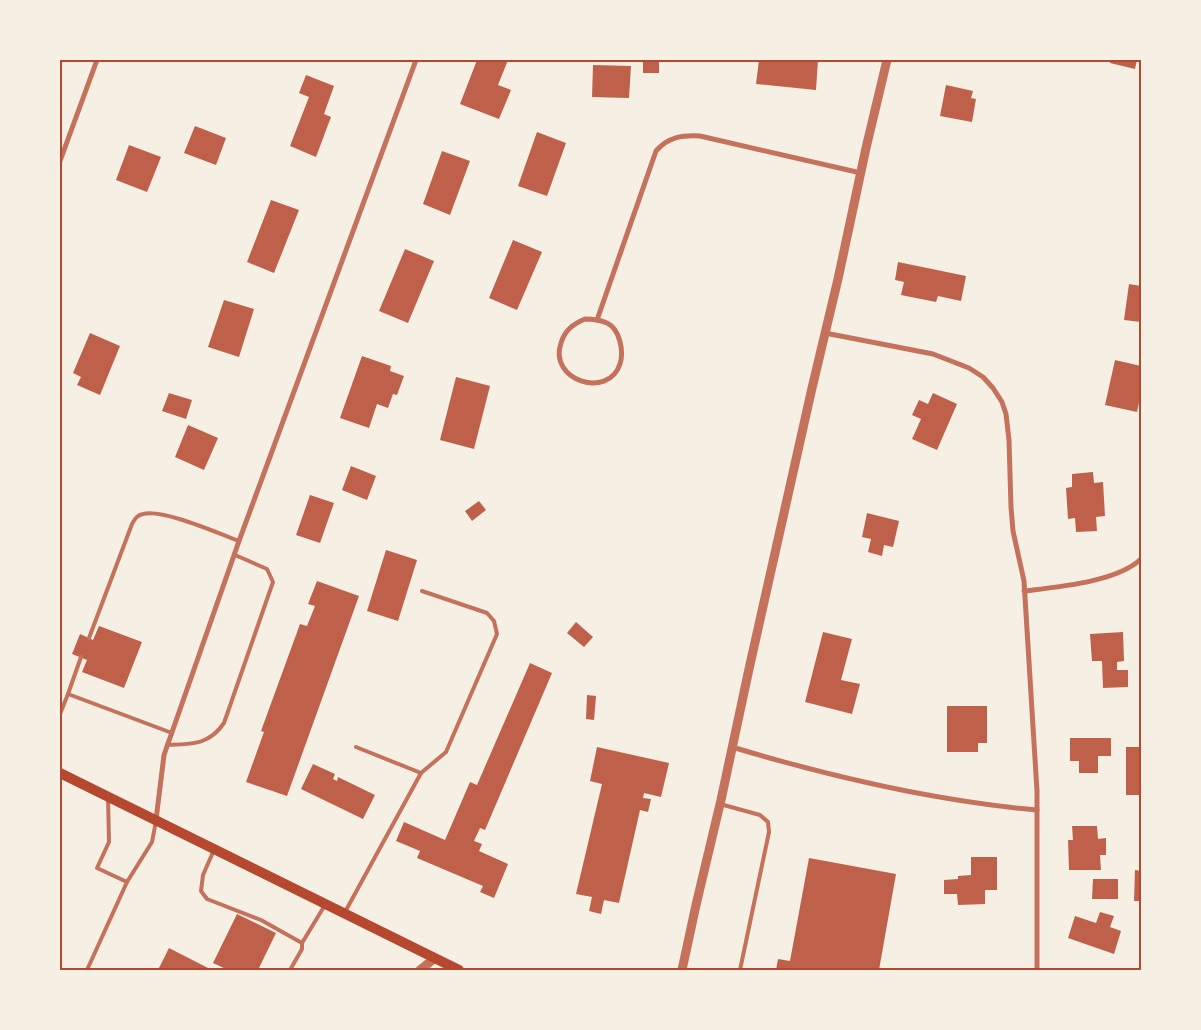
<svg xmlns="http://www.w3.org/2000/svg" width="1201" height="1030" viewBox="0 0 1201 1030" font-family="'Fira Sans',sans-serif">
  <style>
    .building { fill: #bf614a }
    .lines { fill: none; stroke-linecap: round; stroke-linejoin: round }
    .service { stroke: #c5725c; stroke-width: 4 }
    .minor { stroke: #c5725c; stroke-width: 5 }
    .tertiary { stroke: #c5725c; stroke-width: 9 }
    .secondary { stroke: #b5482f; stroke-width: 10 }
    .neatline { fill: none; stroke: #b5482f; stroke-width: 2 }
  </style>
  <rect width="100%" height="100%" fill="#f6efe4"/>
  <g class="building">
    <polygon points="477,60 508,60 498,85 511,90 499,119 460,104"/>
    <rect x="643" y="60" width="16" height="13"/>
    <polygon points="759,60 818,60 816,90 756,84"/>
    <polygon points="1110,60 1137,60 1135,69 1110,63"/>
    <polygon points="593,65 631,66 629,98 592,97"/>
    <polygon points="306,75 334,86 324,114 331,117 316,157 290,146 309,97 299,93"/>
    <polygon points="946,85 973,91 971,98 976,99 972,122 940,116"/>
    <polygon points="195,126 226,138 216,165 184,153"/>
    <polygon points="537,132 566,143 547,196 518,186"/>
    <polygon points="129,145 161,157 147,192 116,180"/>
    <polygon points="442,151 470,161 450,215 423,204"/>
    <polygon points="271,200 299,210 274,273 247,262"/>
    <polygon points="513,240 542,252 517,310 489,298"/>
    <polygon points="405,249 434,261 408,323 379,311"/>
    <polygon points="898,262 966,276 961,301 938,296 936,302 901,295 904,282 895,280"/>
    <polygon points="1129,284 1141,286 1141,322 1124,320"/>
    <polygon points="224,300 254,309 239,357 208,347"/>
    <polygon points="90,333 120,346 100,395 77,385 81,377 73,373"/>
    <polygon points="362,356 391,366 390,371 404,376 397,395 393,394 388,408 377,404 369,428 340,418"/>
    <polygon points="1115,360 1141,366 1141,393 1137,412 1105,405"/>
    <polygon points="456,377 490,386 474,449 440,440"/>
    <polygon points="169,393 192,400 186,419 162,411"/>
    <polygon points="933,393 957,404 937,450 912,439 921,419 912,415 919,400 928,404"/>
    <polygon points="188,425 218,438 204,470 175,457"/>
    <polygon points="351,466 376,476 367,500 342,490"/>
    <polygon points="1093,472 1094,483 1103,482 1105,516 1096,517 1097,531 1076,532 1075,518 1068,519 1066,488 1072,487 1072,474"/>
    <polygon points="310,495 334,503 320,543 296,535"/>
    <polygon points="479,501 486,510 472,521 465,511"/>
    <polygon points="867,513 899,521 893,547 884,545 882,556 868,552 871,539 862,537"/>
    <polygon points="386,550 417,560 398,621 367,611"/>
    <polygon points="317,581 359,596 287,796 246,782 264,732 261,731 300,624 307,626 315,606 308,604"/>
    <polygon points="576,622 593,637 584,647 567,633"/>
    <polygon points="99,626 142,642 124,688 82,672 87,660 72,654 80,634 93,640"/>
    <polygon points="823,632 852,639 841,680 860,684 852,714 805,702"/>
    <polygon points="1123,632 1124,661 1117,662 1117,670 1128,670 1128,687 1103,688 1102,661 1092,661 1090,634"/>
    <polygon points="530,663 552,673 485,830 480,828 474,841 482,844 479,851 508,864 494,898 480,892 483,886 417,858 420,851 396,841 404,822 445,840 470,782 477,785"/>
    <polygon points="587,695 596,696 594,720 586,719"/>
    <polygon points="947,706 987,706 987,743 978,743 978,752 947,752"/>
    <polygon points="1070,738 1111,738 1111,756 1098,756 1098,773 1079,773 1079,761 1070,761"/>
    <polygon points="597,747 669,763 661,797 644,793 643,798 651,799 648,812 640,810 619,903 604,900 601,914 589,911 592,897 576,894 602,784 590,781"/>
    <rect x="1126" y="747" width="15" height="48"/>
    <polygon points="313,764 335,774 333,779 337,781 338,777 375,795 363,819 301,789"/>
    <polygon points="1072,826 1097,826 1098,839 1106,838 1106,855 1100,855 1101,870 1069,870 1068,840 1073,840"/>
    <polygon points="971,857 997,857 997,890 985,890 985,904 958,905 957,894 944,894 944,880 958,879 958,876 971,875"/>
    <polygon points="809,858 896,874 879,970 776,970 778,959 790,961"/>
    <polygon points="1135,870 1141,871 1141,901 1134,901"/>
    <polygon points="1093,879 1118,879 1118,899 1092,899"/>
    <polygon points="1100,912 1114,916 1110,927 1121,931 1114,954 1068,938 1075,916 1096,923"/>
    <polygon points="237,914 276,933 258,970 228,970 213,963"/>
    <polygon points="169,948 212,970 158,970"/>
  </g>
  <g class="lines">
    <g class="service">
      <path d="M89 638 132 524C135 519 137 515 143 514 164 509 217 533 239 541"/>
      <polyline points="81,657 68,694 172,733"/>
      <polyline points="60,714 68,694"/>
      <path d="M167 745C192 744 209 745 224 723L273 582 267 569 235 555"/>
      <polyline points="356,747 421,773"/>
      <polyline points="108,797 109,842 97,868 127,882"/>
      <polyline points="720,804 760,815 768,822 769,832 740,970"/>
      <polyline points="214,850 203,875 201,891 207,899 261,920 302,943 302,949 290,970"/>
      <polyline points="345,912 421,773 446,752 497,634 494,621 487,613 422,591"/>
      <polyline points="302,943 325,905"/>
      <polyline points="87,970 127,882 152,842 156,821"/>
    </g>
    <g class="minor">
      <polyline points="60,161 97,60"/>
      <path d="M585 319C592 319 600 320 607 323 620 329 624 352 620 364 608 400 548 380 561 343 565 330 573 324 585 319Z"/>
      <path d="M597 320 656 151C668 137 682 135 700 136L861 173"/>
      <polyline points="825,333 933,354 969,368 983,377 993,388 1002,402 1006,414 1009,440 1011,507 1013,531 1024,581 1037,791 1037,970"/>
      <path d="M1024 591C1057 587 1117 582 1141 559"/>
      <path d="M732 747C832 777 934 801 1037 810"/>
      <polyline points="156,820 164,755 239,541 416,60"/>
    </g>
    <g class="tertiary">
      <polyline points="420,970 435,958"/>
      <polyline points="682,970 696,905 721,800 749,669 812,388 838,279 866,148 887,60"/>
    </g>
    <polyline class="secondary" points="60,773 459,970"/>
  </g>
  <rect width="1201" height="1030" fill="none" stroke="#f6efe4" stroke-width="122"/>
  <rect x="61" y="61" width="1079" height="908" class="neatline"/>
</svg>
